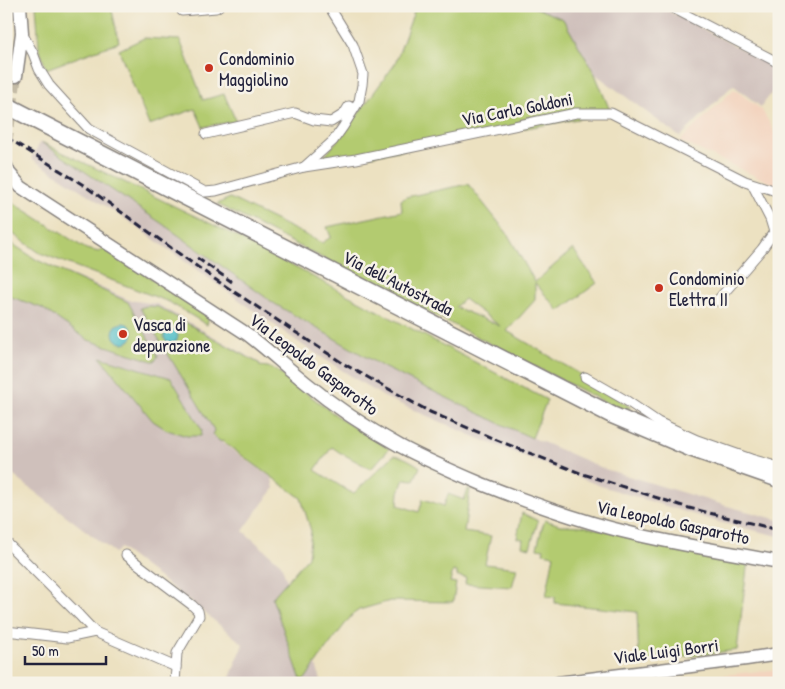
<svg xmlns="http://www.w3.org/2000/svg" width="785" height="689" viewBox="0 0 785 689" font-family="'Patrick Hand',sans-serif">
  <style>
    .built { fill: #f3d4bf }
    .industrial { fill: #cfc0bb }
    .green { fill: #b3cb70; stroke: #6a7656; fill-rule: evenodd }
    .water { fill: #50bec7; stroke: #397081 }
    .lines { fill: none; stroke-linecap: round; stroke-linejoin: round }
    .secondary-tunnel { stroke: #c4bba6; stroke-width: 12; stroke-dasharray: 12 6; stroke-linecap: butt }
    .street-casing { stroke: #87827e; stroke-width: 11 }
    .secondary-casing { stroke: #87827e; stroke-width: 15 }
    .highway-casing { stroke: #87827e; stroke-width: 19 }
    .street { stroke: #fff; stroke-width: 9 }
    .secondary { stroke: #fff; stroke-width: 12 }
    .highway { stroke: #fff; stroke-width: 16 }
    .rail { stroke: #22223b; stroke-width: 3; stroke-dasharray: 8 4; stroke-linecap: butt }
    .highway-bridge-casing { stroke: #87827e; stroke-width: 19; stroke-linecap: butt }
    .highway-bridge { stroke: #fff; stroke-width: 16 }
    .poi-dot { fill: #c8321e; stroke: #f7f3e8; stroke-width: 2 }
    .labels { text-anchor: middle; dominant-baseline: central; stroke-width: 5; stroke-linejoin: round; paint-order: stroke }
    .poi-label { font-size: 18px; fill: #22223b; stroke: #f7f3e8; text-anchor: start }
    .street-label { font-size: 18px; fill: #22223b; stroke: #f7f3e8 }
  </style>
  <rect width="100%" height="100%" fill="#f7f3e8"/>
  <filter id="ink" filterUnits="userSpaceOnUse"><feTurbulence type="fractalNoise" baseFrequency=".02" numOctaves="2"/><feDisplacementMap in="SourceGraphic" scale="10" xChannelSelector="R" yChannelSelector="G"/><feConvolveMatrix kernelMatrix="1 2 1 2 8 2 1 2 1" color-interpolation-filters="sRGB"/></filter>
  <filter id="wash" filterUnits="userSpaceOnUse"><feTurbulence type="fractalNoise" baseFrequency=".0096" numOctaves="4" result="noise"/><feDisplacementMap in="SourceGraphic" scale="20" xChannelSelector="R" yChannelSelector="G"/><feGaussianBlur stdDeviation="1.12" result="paint"/><feColorMatrix in="noise" values="0 0 0 0 0 0 0 0 0 0 0 0 0 0 0 0 0 1.4 0 .05"/><feComposite in="paint" operator="in"/></filter>
  <g filter="url(#wash)">
    <rect width="100%" height="100%" fill="#ece1c1"/>
    <g class="built">
      <polygon points="734,89 762,110 779,140 779,187 680,141"/>
      <polygon points="779,669 779,683 678,683 678,680"/>
    </g>
    <g class="industrial">
      <polygon points="531,6 659,6 779,69 779,83 761,107 733,85 680,137 594,73"/>
      <polygon points="41,142 164,225 275,304 385,368 501,424 605,469 727,506 779,520 779,536 718,522 601,486 480,439 384,397 304,346 124,218 31,158"/>
      <polygon points="6,240 37,260 129,300 157,304 260,363 235,410 221,442 272,478 274,489 255,513 255,514 243,531 281,564 322,683 228,683 243,644 195,605 120,548 115,553 10,473 6,476"/>
    </g>
    <g class="green">
      <polygon points="36,6 111,6 119,42 46,69 39,47"/>
      <polygon points="416,6 531,6 563,19 595,74 611,113 318,165 358,114 395,64"/>
      <polygon points="144,38 180,40 203,100 224,94 236,121 203,127 195,109 149,125 119,50"/>
      <polygon points="41,142 228,232 547,400 532,438 501,424 385,368 275,304 164,225"/>
      <path d="M468 184 507 233 535 282 573 249 597 283 559 311 535 283V300L507 331 585 377 630 407 626 413 217 204 230 198 322 243 331 237 327 227 402 211 401 200 406 197ZM464 299 500 326 455 307Z"/>
      <polygon points="6,198 86,249 99,252 106,248 209,317 207,325 169,302 40,253 6,229"/>
      <polygon points="11,242 11,243 37,260 128,302 158,356 155,361 152,361 88,340 42,308 6,295 6,247"/>
      <path d="M147 306 158 307 260 364 259 366 268 367 277 371 345 422 388 448 389 449 371 469 339 452 332 447 315 470 350 492 354 493 394 455C403 456 413 462 420 467L414 480 404 479 399 492 398 505 419 512 423 499 444 506 448 494 464 500 468 489H470L464 532 491 536 485 564 517 568 512 587 465 584 466 578 457 576V572L453 571 450 582 456 583 453 602 390 601 359 610 352 615 323 653 306 678 301 680 272 598 308 557 311 531 301 498 222 441 221 442 212 435 214 430 140 308Z"/>
      <polygon points="100,357 171,378 202,430 201,436 187,436 167,430 153,421"/>
      <polygon points="522,513 538,521 530,548 522,546 523,539 517,538"/>
      <polygon points="545,520 560,525 583,526 748,560 737,650 639,663 637,612 555,603 555,597 546,596 554,555 543,553 544,549 537,548 542,528"/>
    </g>
    <g class="water">
      <circle cx="123" cy="333" r="10"/>
      <circle cx="171" cy="336" r="7"/>
    </g>
  </g>
  <g filter="url(#ink)">
    <g class="lines">
      <polyline class="secondary-tunnel" points="6,144 16,76"/>
      <g class="street-casing">
        <g id="street">
          <polyline points="669,6 779,63"/>
          <polyline points="182,11 216,8 219,6"/>
          <polyline points="22,33 33,53 39,69 49,85 89,129 205,192 216,191 304,167 356,159 576,113 611,113 745,181 779,192"/>
          <polyline points="206,134 295,113 314,120 331,122 344,114 349,106"/>
          <polyline points="304,167 333,141 343,127 359,101 362,85 363,74 353,45 329,6"/>
          <polyline points="717,301 762,249 774,232 770,219 752,184"/>
          <polyline points="585,377 627,401 658,422 697,440 751,459 779,467"/>
          <polyline points="6,542 79,615 95,632 176,667"/>
          <polyline points="126,555 192,605 198,611 199,616 177,653 175,683"/>
          <polyline points="6,631 67,638 95,632"/>
        </g>
      </g>
      <g class="secondary-casing">
        <g id="secondary">
          <polyline points="16,76 22,33 20,6"/>
          <path d="M6 166 9 173 21 187 247 334C267 349 285 366 305 382 334 406 367 428 400 446 426 460 454 472 482 484 530 503 579 521 630 533 679 545 729 552 779 562"/>
          <polyline points="558,683 746,659 779,654"/>
        </g>
      </g>
      <g class="highway-casing">
        <polyline id="highway" points="35,120 612,415 690,448 779,479"/>
      </g>
      <use href="#street" class="street"/>
      <use href="#secondary" class="secondary"/>
      <use href="#highway" class="highway"/>
      <g class="rail">
        <polyline points="6,137 85,186 213,278 344,364 430,412 504,443 580,473 689,508 779,530"/>
        <polyline points="197,258 232,282"/>
      </g>
      <g class="highway-bridge-casing">
        <polyline id="highway-bridge" points="6,105 35,120"/>
      </g>
      <use href="#highway-bridge" class="highway-bridge"/>
    </g>
  </g>
  <g class="poi-dot">
    <circle cx="209" cy="68" r="5"/>
    <circle cx="659" cy="288" r="5"/>
    <circle cx="123" cy="334" r="5"/>
  </g>
  <g class="labels">
    <g class="poi-label">
      <text x="219" y="58">Condominio<tspan x="219" dy="21">Maggiolino</tspan></text>
      <text x="669" y="278">Condominio<tspan x="669" dy="21">Elettra II</tspan></text>
      <text x="133" y="324">Vasca di<tspan x="133" dy="21">depurazione</tspan></text>
    </g>
    <g class="street-label">
      <text transform="translate(517 109) rotate(-11)">Via Carlo Goldoni</text>
      <text transform="translate(398 283) rotate(27)">Via dell'Autostrada</text>
      <text transform="translate(314 364) rotate(37)">Via Leopoldo Gasparotto</text>
      <text transform="translate(673 522) rotate(12)">Via Leopoldo Gasparotto</text>
      <text transform="translate(666 651) rotate(-7)">Viale Luigi Borri</text>
    </g>
  </g>
  <rect width="785" height="689" fill="none" stroke="#f7f3e8" stroke-width="25"/>
  <path d="M25 656v8h81v-8" fill="none" stroke="#22223b" stroke-width="2.5"/>
  <text x="32" y="656" font-size="15" fill="#22223b" stroke="#f7f3e8" stroke-width="4" paint-order="stroke">50 m</text>
</svg>
